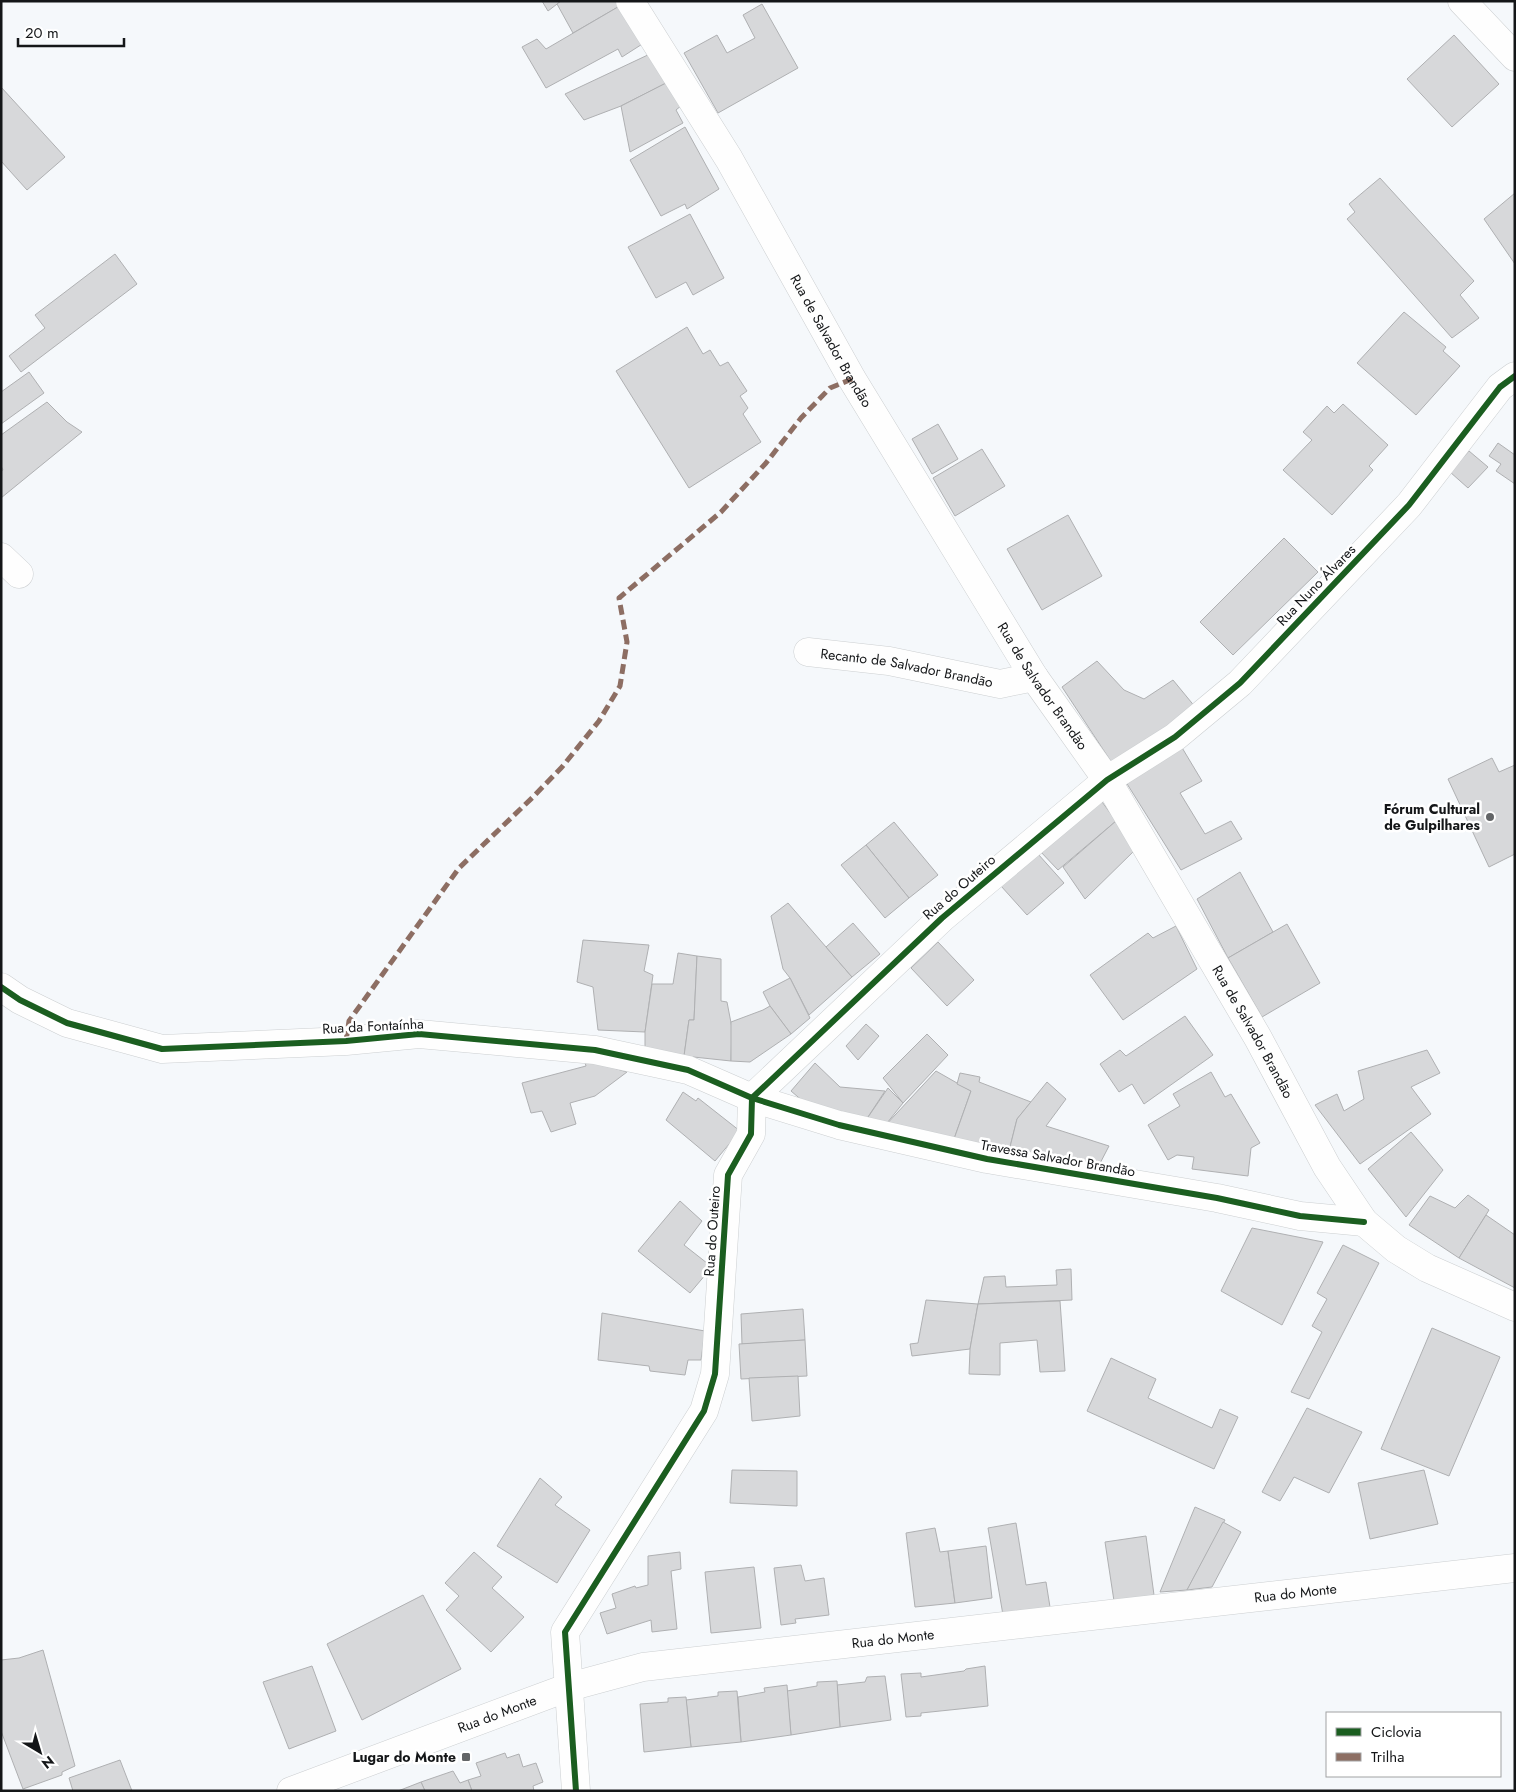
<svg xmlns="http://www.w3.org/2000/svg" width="1516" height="1792" viewBox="0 0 1516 1792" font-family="Jost,sans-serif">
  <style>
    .building { fill: #d7d8da; stroke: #afb0b2 }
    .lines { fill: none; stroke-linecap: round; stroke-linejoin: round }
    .street-casing { stroke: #cccfd1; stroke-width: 29 }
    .secondary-casing { stroke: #cccfd1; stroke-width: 29 }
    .street { stroke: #fefefe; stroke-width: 28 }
    .secondary { stroke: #fefefe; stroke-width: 28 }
    .quiet { stroke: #8d6e63; stroke-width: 5; stroke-dasharray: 10 5; stroke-linecap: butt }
    .cycleway-casing { stroke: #fff; stroke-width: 9 }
    .cycleway { stroke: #1b5e20; stroke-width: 6 }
    .poi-dot { fill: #636567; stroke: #fff; stroke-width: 2 }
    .labels { text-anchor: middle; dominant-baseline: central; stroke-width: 5; stroke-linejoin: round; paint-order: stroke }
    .street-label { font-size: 14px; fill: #141618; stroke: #fff }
    .poi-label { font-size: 14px; font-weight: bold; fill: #141618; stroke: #fff; text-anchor: end }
  </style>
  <rect width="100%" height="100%" fill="#f5f8fb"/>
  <g class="building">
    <polygon points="542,1 561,1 548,11"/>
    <polygon points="561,1 621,1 623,4 573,33 557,4"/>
    <polygon points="623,4 647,41 622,57 618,49 546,88 522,47 537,39 546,49"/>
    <polygon points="762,4 798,68 718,113 684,53 717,35 727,53 755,38 743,15"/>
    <polygon points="1454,35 1499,84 1452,127 1407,79"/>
    <polygon points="652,53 670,81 621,106 584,120 565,94"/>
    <polygon points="670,81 682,105 676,110 683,123 630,152 621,106"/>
    <polygon points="1,87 65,157 27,190 1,161"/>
    <polygon points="685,127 719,189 687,209 685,204 661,216 630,160"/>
    <polygon points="1380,178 1474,281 1460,295 1479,318 1452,338 1347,219 1355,212 1349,204"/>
    <polygon points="1515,193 1515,264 1484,219"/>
    <polygon points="690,214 724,278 693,295 686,282 656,298 628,247"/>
    <polygon points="115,254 137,284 21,372 9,356 45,328 35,315"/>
    <polygon points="1404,312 1446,347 1443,351 1460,366 1416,415 1357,363"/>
    <polygon points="687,327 703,354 710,350 720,366 728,362 747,391 740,396 748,408 743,414 761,442 689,488 616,371"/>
    <polygon points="29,372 44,393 1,424 1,392"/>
    <polygon points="47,402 67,422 82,432 1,498 1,471 3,470 1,466 1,435"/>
    <polygon points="1343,404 1388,445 1369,466 1373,470 1332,515 1283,470 1312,440 1303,432 1327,406 1334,413"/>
    <polygon points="938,424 958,459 932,474 912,439"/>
    <polygon points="1498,443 1515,455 1515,484 1496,471 1501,464 1489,456"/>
    <polygon points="982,449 1005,486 955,516 933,478"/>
    <polygon points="1469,451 1488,467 1468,488 1450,472"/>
    <polygon points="1068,515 1102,576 1042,610 1007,549"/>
    <polygon points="1284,538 1318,572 1233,655 1200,622"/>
    <polygon points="1097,661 1124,690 1144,699 1173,680 1196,708 1112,763 1062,687"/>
    <polygon points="1181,746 1202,781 1180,793 1205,834 1231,821 1242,839 1181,870 1124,779"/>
    <polygon points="1492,758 1499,772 1515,765 1515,854 1489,867 1448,779"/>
    <polygon points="1097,795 1116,821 1058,870 1039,850"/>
    <polygon points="1116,821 1135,850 1085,899 1063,867"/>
    <polygon points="894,822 938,875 909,898 866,845"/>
    <polygon points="866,845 909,898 885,918 841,865"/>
    <polygon points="1038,854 1064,883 1027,915 1001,886"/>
    <polygon points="1240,872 1273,932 1228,958 1197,899"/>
    <polygon points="788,903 852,977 809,1015 790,978 783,969 771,916"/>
    <polygon points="853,923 880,954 852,977 826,947"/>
    <polygon points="1287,924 1320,983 1262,1017 1228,958"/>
    <polygon points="1176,926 1197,969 1123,1020 1090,975 1148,933 1153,938"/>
    <polygon points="583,940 649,945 644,971 653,975 645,1032 598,1030 593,987 577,982"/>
    <polygon points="938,942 974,980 947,1006 911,968"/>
    <polygon points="678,953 697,956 694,1020 689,1020 684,1056 645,1050 645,1032 652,984 673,984"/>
    <polygon points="697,956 721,959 721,1001 727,1002 732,1028 731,1061 684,1056 689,1020 694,1020"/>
    <polygon points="790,978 810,1018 791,1034 770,1006 763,992"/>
    <polygon points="770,1006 791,1034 750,1062 731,1061 731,1022 763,1010"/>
    <polygon points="1185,1016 1213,1055 1144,1104 1132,1084 1119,1092 1100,1064 1120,1050 1126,1056"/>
    <polygon points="866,1024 879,1036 858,1060 846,1046"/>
    <polygon points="927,1034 948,1055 903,1103 883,1078"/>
    <polygon points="1427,1050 1440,1073 1411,1087 1431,1114 1360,1164 1315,1105 1337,1094 1344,1111 1364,1099 1358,1071"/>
    <polygon points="584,1059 627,1072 595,1096 570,1103 576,1124 551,1132 542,1111 531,1113 522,1083 586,1066"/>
    <polygon points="815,1063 840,1087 885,1091 864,1123 818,1114 791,1091"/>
    <polygon points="936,1071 971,1091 954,1139 883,1128"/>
    <polygon points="1211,1072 1225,1097 1231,1094 1260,1143 1251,1148 1248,1176 1192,1169 1194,1157 1177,1155 1168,1160 1148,1125 1180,1106 1173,1094"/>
    <polygon points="960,1073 980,1077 979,1082 1031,1102 1017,1119 1008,1155 954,1139 971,1091 957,1084"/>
    <polygon points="1047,1082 1066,1099 1046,1126 1109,1146 1095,1173 1008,1155 1017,1119"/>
    <polygon points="888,1088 903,1103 883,1128 864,1123"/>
    <polygon points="683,1092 696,1101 698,1098 740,1131 715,1161 666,1120"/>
    <polygon points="1411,1132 1443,1170 1406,1217 1368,1169"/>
    <polygon points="1468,1195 1489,1210 1459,1258 1409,1225 1430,1196 1455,1208"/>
    <polygon points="680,1201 702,1221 684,1245 712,1267 690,1293 638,1251"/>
    <polygon points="1486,1215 1515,1235 1515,1288 1459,1258"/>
    <polygon points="1252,1228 1323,1242 1282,1325 1221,1291"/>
    <polygon points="1343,1245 1379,1263 1309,1399 1291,1392 1322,1332 1312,1326 1327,1299 1317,1293"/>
    <polygon points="1071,1269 1072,1300 978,1304 984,1277 1005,1276 1006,1287 1057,1285 1056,1270"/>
    <polygon points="926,1300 978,1304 970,1349 912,1356 910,1344 918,1343"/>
    <polygon points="1060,1301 1065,1371 1040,1372 1037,1340 1000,1343 1000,1375 969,1374 970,1349 978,1304"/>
    <polygon points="803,1309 805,1340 742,1344 741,1314"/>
    <polygon points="602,1313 705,1331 701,1360 688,1360 685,1375 650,1371 649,1366 598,1360"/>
    <polygon points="1432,1328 1500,1357 1449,1476 1381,1449"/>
    <polygon points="805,1340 807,1376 741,1379 739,1344"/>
    <polygon points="1111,1358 1156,1379 1148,1398 1212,1428 1220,1409 1238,1417 1214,1469 1087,1411"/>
    <polygon points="798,1376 800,1416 752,1421 749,1378"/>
    <polygon points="1307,1408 1362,1432 1329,1493 1294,1477 1280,1501 1262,1492"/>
    <polygon points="732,1470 797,1471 797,1506 730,1503"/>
    <polygon points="1424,1470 1438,1524 1370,1539 1358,1483"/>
    <polygon points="540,1478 562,1497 555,1505 590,1530 557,1583 497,1546"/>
    <polygon points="1195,1507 1225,1520 1187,1590 1160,1592"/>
    <polygon points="1223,1522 1241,1532 1212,1587 1187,1590"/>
    <polygon points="1016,1523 1026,1585 1046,1582 1050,1607 1003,1615 988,1528"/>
    <polygon points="935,1528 940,1552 948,1551 955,1603 915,1607 906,1533"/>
    <polygon points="1146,1536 1154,1595 1114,1601 1105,1542"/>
    <polygon points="986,1546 992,1598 955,1603 948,1551"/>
    <polygon points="474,1552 502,1577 492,1588 524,1617 491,1652 446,1610 459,1596 445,1583"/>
    <polygon points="680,1552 681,1569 671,1571 677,1629 652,1632 651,1620 607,1634 600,1613 616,1608 612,1594 635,1586 636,1588 648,1585 648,1556"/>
    <polygon points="801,1565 805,1581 824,1578 829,1615 795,1619 796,1623 781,1625 774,1568"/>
    <polygon points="754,1567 761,1628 711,1633 705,1572"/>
    <polygon points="423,1595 461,1669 362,1720 327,1644"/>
    <polygon points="43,1650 75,1766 62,1772 62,1775 23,1789 1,1731 1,1660 19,1658"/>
    <polygon points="312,1666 336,1731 289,1749 263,1682"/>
    <polygon points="985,1666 988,1706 921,1713 921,1716 906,1717 901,1674 921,1673 921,1677 964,1671 966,1669"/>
    <polygon points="885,1676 891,1720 840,1727 837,1685 865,1682 867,1677"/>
    <polygon points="837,1681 840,1727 791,1735 787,1691 817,1686 817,1682"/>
    <polygon points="787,1685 791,1735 741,1742 738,1697 765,1692 764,1688"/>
    <polygon points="737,1691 741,1742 691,1747 686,1700 718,1696 718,1692"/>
    <polygon points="686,1697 691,1747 644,1752 640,1704 668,1702 668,1698"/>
    <polygon points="505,1753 507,1758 519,1754 523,1767 536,1763 543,1782 533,1786 534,1791 472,1791 468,1780 481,1776 476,1763"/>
    <polygon points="120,1760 132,1791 73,1791 69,1778"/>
    <polygon points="453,1771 460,1783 468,1780 472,1791 425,1791 421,1782"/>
    <polygon points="421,1782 425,1791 398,1791"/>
  </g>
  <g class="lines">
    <g class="street-casing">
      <g id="street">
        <polyline points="1462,1 1515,57"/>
        <polyline points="1,557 19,574"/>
        <path id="s1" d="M808 652 889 661 1000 684 1034 677"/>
        <polyline points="1,987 20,1000 67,1023 162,1049 346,1041 419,1034 595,1050 688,1070 752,1098 839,1125 987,1159 1217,1198 1300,1216 1364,1222"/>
        <polyline points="576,1791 565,1632 704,1411 715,1374 728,1175 751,1134 752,1098 942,918 1107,780 1175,737 1240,683 1409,505 1500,387 1515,376"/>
      </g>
    </g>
    <g class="secondary-casing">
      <g id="secondary">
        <path id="s2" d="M630 1 729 159 852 379 1034 677 1107 780 1258 1038 1327 1167 1364 1222 1396 1249 1427 1268 1515 1307"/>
        <path id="s3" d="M291 1791 569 1687 643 1667 1515 1568"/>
      </g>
    </g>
    <use href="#street" class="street"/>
    <use href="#secondary" class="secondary"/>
    <polyline class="quiet" points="346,1041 349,1021 459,868 533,797 562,767 599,721 620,686 627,642 619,598 721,512 766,463 801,418 830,388 852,379"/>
    <g class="cycleway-casing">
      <g id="cycleway">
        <polyline points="1,987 20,1000 67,1023 162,1049 346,1041 419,1034 595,1050 688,1070 752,1098 839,1125 987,1159 1217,1198 1300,1216 1364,1222"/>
        <polyline points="576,1791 565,1632 704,1411 715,1374 728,1175 751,1134 752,1098 942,918 1107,780 1175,737 1240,683 1409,505 1500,387 1515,376"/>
      </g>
    </g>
    <use href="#cycleway" class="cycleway"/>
  </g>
  <g class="poi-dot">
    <circle cx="1490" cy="817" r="5"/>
    <rect x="461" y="1752" width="10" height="10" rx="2.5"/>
  </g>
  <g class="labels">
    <g class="street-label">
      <text stroke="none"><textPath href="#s2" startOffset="395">Rua de Salvador Brandão</textPath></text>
      <text transform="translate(1316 585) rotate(-46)">Rua Nuno Álvares</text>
      <text stroke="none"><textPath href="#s1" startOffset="100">Recanto de Salvador Brandão</textPath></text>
      <text stroke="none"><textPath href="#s2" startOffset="800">Rua de Salvador Brandão</textPath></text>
      <text transform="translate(959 887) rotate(-41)">Rua do Outeiro</text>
      <text transform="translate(373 1026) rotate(-3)">Rua da Fontaínha</text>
      <text stroke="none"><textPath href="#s2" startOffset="1205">Rua de Salvador Brandão</textPath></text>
      <text transform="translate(1058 1158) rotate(10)">Travessa Salvador Brandão</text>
      <text transform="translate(712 1231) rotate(-86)">Rua do Outeiro</text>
      <text stroke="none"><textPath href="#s3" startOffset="1030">Rua do Monte</textPath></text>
      <text stroke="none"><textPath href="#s3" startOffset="625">Rua do Monte</textPath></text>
      <text stroke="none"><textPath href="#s3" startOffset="220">Rua do Monte</textPath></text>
    </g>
    <g class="poi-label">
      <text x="1480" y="809">Fórum Cultural<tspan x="1480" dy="16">de Gulpilhares</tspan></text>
      <text x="456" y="1757">Lugar do Monte</text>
    </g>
  </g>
  <rect width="1516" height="1792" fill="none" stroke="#141618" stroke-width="5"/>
  <rect x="1326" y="1712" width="175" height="65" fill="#ffffff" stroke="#a1a2a3"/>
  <rect x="1336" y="1728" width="25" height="8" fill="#1b5e20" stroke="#a1a2a3"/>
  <text x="1371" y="1737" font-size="15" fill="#141618">Ciclovia</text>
  <rect x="1336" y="1753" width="25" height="8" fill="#8d6e63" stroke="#a1a2a3"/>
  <text x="1371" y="1762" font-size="15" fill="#141618">Trilha</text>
  <g transform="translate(40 1752) rotate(142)" stroke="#ffffff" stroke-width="4" paint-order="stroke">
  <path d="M0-4L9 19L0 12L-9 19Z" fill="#141618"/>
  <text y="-8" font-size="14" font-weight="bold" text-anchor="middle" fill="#141618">N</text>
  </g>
  <path d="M18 38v8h106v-8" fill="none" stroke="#141618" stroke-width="2.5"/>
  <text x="25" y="38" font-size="15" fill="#141618" stroke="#ffffff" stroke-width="4" paint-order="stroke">20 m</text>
</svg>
